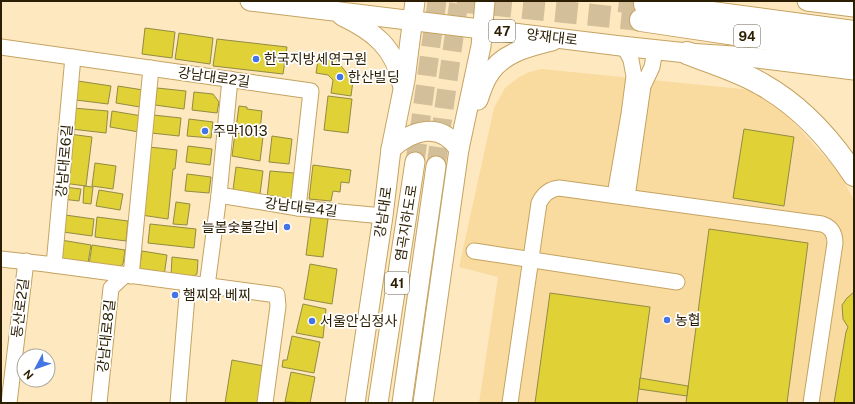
<svg xmlns="http://www.w3.org/2000/svg" width="855" height="404" viewBox="0 0 855 404" font-family="'Public Sans','Noto Sans KR',sans-serif">
  <style>
    .built { fill: #f9db9f }
    .building { fill: #e0d136; stroke: #928b43 }
    .lines { fill: none; stroke-linecap: round; stroke-linejoin: round }
    .major-tunnel { stroke: #d3c09a; stroke-width: 19; stroke-dasharray: 19 10; stroke-linecap: butt }
    .highway-tunnel { stroke: #d3c09a; stroke-width: 22; stroke-dasharray: 22 11; stroke-linecap: butt }
    .minor-casing { stroke: #c5a361; stroke-width: 17 }
    .major-casing { stroke: #c5a361; stroke-width: 21 }
    .highway-casing { stroke: #c5a361; stroke-width: 24 }
    .minor { stroke: #fff; stroke-width: 15 }
    .major { stroke: #fff; stroke-width: 19 }
    .highway { stroke: #fff; stroke-width: 22 }
    .poi-dot { fill: #4274e5; stroke: #fff; stroke-width: 1.5 }
    .labels { text-anchor: middle; dominant-baseline: central; stroke-width: 3.5; stroke-linejoin: round; paint-order: stroke }
    .shield { fill: #fff; stroke: #6b624e; stroke-width: 1 }
    .shield-label { font-size: 13px; font-weight: bold; fill: #2b1e02 }
    .street-label { font-size: 14px; fill: #2b1e02; stroke: #fff }
    .poi-label { font-size: 14px; fill: #2b1e02; stroke: #fff; text-anchor: start }
  </style>
  <rect width="100%" height="100%" fill="#fde8c0"/>
  <polygon class="built" points="542,69 762,91 775,102 839,172 854,200 854,403 479,403 498,277 459,267 494,108 505,88 519,77 529,72"/>
  <g class="building">
    <polygon points="145,28 175,32 172,58 142,54"/>
    <polygon points="179,33 213,38 210,64 175,59"/>
    <polygon points="217,39 287,47 283,74 213,66"/>
    <polygon points="319,54 333,56 353,81 351,96 331,93 333,80 328,75 316,73"/>
    <polygon points="78,81 111,86 108,104 76,100"/>
    <polygon points="118,86 143,90 140,107 116,103"/>
    <polygon points="157,88 186,91 184,109 155,105"/>
    <polygon points="194,92 213,94 219,102 217,113 192,110"/>
    <polygon points="328,96 352,99 348,133 324,130"/>
    <polygon points="239,106 247,107 247,109 262,111 260,131 236,128"/>
    <polygon points="73,108 108,111 106,133 71,129"/>
    <polygon points="112,111 142,116 139,132 110,127"/>
    <polygon points="153,115 181,118 179,136 151,133"/>
    <polygon points="189,119 213,122 211,138 187,136"/>
    <polygon points="744,129 794,137 784,206 733,198"/>
    <polygon points="235,133 263,137 260,161 232,156"/>
    <polygon points="69,134 92,137 86,186 63,183"/>
    <polygon points="272,136 292,139 289,164 269,162"/>
    <polygon points="188,146 212,149 210,165 186,162"/>
    <polygon points="149,147 177,150 175,169 173,169 168,219 141,215"/>
    <polygon points="95,163 116,166 113,189 92,186"/>
    <polygon points="313,165 351,170 349,183 341,182 340,192 333,191 331,201 309,199"/>
    <polygon points="236,167 263,171 260,194 233,190"/>
    <polygon points="270,171 294,173 291,201 267,198"/>
    <polygon points="187,174 211,177 209,193 185,191"/>
    <polygon points="84,186 93,187 91,204 83,203"/>
    <polygon points="64,187 81,189 79,201 62,199"/>
    <polygon points="99,190 123,194 120,210 96,206"/>
    <polygon points="176,202 190,204 187,225 173,224"/>
    <polygon points="65,215 94,219 92,236 63,232"/>
    <polygon points="97,217 128,221 126,241 95,237"/>
    <polygon points="311,217 328,219 323,257 306,255"/>
    <polygon points="150,224 196,229 194,248 148,243"/>
    <polygon points="709,229 808,243 787,403 686,403"/>
    <polygon points="61,240 91,245 88,263 58,259"/>
    <polygon points="92,245 125,250 123,264 117,269 89,265"/>
    <polygon points="142,251 167,255 164,276 139,272"/>
    <polygon points="172,257 198,260 197,274 190,278 171,276"/>
    <polygon points="310,264 337,269 332,304 304,299"/>
    <polygon points="854,292 854,403 834,403 846,332 848,327 843,319 842,305 847,298"/>
    <polygon points="550,293 650,307 637,403 535,403"/>
    <polygon points="303,304 326,309 323,338 296,333"/>
    <polygon points="292,336 320,342 314,373 282,367 283,360 287,360"/>
    <polygon points="232,360 264,366 258,403 225,403"/>
    <polygon points="291,372 315,377 310,403 285,402"/>
    <polygon points="640,378 688,386 687,396 639,389"/>
  </g>
  <g class="lines">
    <g class="major-tunnel">
      <polyline points="415,162 437,1"/>
      <polyline points="436,166 459,1"/>
    </g>
    <g class="highway-tunnel">
      <polyline points="457,1 641,20"/>
      <polyline points="619,1 645,4"/>
    </g>
    <g class="minor-casing">
      <g id="minor">
        <polyline points="1,47 311,91 298,208"/>
        <polyline points="219,195 298,208 383,216"/>
        <polyline points="615,195 629,114 634,76 631,60 627,52 621,46"/>
        <polyline points="627,197 643,86 652,67 654,56 659,49"/>
        <polyline points="474,251 677,282"/>
        <polyline points="1,259 46,264 277,295 278,306 265,403"/>
        <polyline points="54,265 73,57"/>
        <polyline points="131,276 151,68"/>
        <polyline points="207,286 219,195 230,79"/>
        <polyline points="9,403 26,261"/>
        <polyline points="99,403 111,288 125,275"/>
        <polyline points="178,403 188,284"/>
        <path d="M510 403 539 203C543 195 549 189 559 188L822 224C831 227 835 233 835 243L811 403"/>
      </g>
    </g>
    <g class="major-casing">
      <g id="major">
        <polyline points="250,1 621,46 687,53 749,57 854,70"/>
        <polyline points="807,1 854,7"/>
        <path d="M342 16C374 31 395 48 402 84"/>
        <path d="M478 100C481 92 483 84 488 76 501 53 528 47 552 41"/>
        <path d="M391 149C412 130 440 121 459 149"/>
        <polyline points="355,403 383,216 391,149 405,80 415,1"/>
        <polyline points="378,403 415,162"/>
        <polyline points="402,403 436,166"/>
        <polyline points="423,403 459,149 481,46 485,1"/>
      </g>
    </g>
    <g class="highway-casing">
      <g id="highway">
        <polyline points="645,4 854,32"/>
        <polyline points="641,20 854,52"/>
        <path d="M687 53C712 63 740 71 763 85 800 106 831 140 854 175"/>
      </g>
    </g>
    <use href="#minor" class="minor"/>
    <use href="#major" class="major"/>
    <use href="#highway" class="highway"/>
  </g>
  <g class="poi-dot">
    <circle cx="256" cy="59" r="4"/>
    <circle cx="340" cy="77" r="4"/>
    <circle cx="205" cy="131" r="4"/>
    <circle cx="287" cy="227" r="4"/>
    <circle cx="175" cy="295" r="4"/>
    <circle cx="667" cy="320" r="4"/>
    <circle cx="312" cy="321" r="4"/>
  </g>
  <g class="labels">
    <g class="shield">
      <rect x="489" y="20" width="26" height="22" rx="3"/>
      <rect x="734" y="25" width="26" height="22" rx="3"/>
      <rect x="385" y="272" width="24" height="22" rx="3"/>
    </g>
    <g class="shield-label">
      <text x="502" y="31">47</text>
      <text x="747" y="36">94</text>
      <text x="397" y="283">41</text>
    </g>
    <g class="street-label">
      <text transform="translate(552 37) rotate(7)">양재대로</text>
      <text transform="translate(214 77) rotate(8)">강남대로2길</text>
      <text transform="translate(64 161) rotate(-85)">강남대로6길</text>
      <text transform="translate(301 207) rotate(7)">강남대로4길</text>
      <text transform="translate(383 212) rotate(-82)">강남대로</text>
      <text transform="translate(406 223) rotate(-81)">염곡지하도로</text>
      <text transform="translate(20 308) rotate(-83)">동산로2길</text>
      <text transform="translate(106 336) rotate(-84)">강남대로8길</text>
    </g>
    <g class="poi-label">
      <text x="264" y="59">한국지방세연구원</text>
      <text x="348" y="77">한산빌딩</text>
      <text x="213" y="131">주막1013</text>
      <text x="279" y="227" text-anchor="end">늘봄숯불갈비</text>
      <text x="183" y="295">햄찌와 베찌</text>
      <text x="675" y="320">농협</text>
      <text x="320" y="321">서울안심정사</text>
    </g>
  </g>
  <rect width="855" height="404" fill="none" stroke="#2b1e02" stroke-width="4"/>
  <g transform="translate(36 368) rotate(229)"><circle r="19" fill="#ffffff" stroke="#aaa59a"/>
  <path d="M0-3L7 15L0 10L-7 15Z" fill="#4274e5"/>
  <text y="-6" font-size="11" font-weight="bold" text-anchor="middle" fill="#2b1e02">N</text>
  </g>
</svg>
